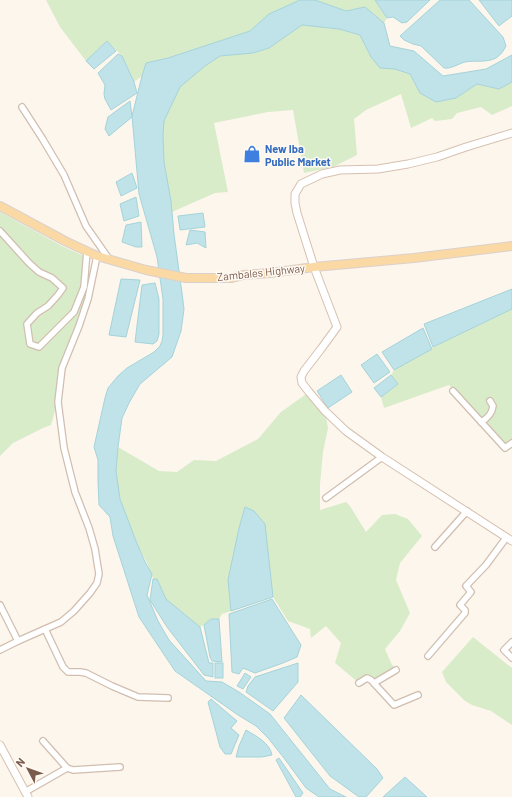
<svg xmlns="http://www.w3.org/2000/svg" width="512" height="797" viewBox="0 0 512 797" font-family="Barlow,sans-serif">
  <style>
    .green { fill: #d8ecc9 }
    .water { fill: #bfe3e8; stroke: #a5d3da }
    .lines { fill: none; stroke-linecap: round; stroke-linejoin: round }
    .street-casing { stroke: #d1beb0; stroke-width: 8 }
    .secondary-casing { stroke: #d6c0b0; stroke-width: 9 }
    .primary-casing { stroke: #dad1cd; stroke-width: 10 }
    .street { stroke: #fff; stroke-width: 5.5 }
    .secondary { stroke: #fff; stroke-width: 7 }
    .primary { stroke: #fbd9a5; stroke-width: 8 }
    .labels { text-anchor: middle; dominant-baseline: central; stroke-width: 3; stroke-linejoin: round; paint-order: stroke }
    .shop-label { font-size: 11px; font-weight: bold; fill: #366cbe; stroke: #fffaf3; text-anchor: start }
    .street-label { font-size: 11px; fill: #7a5c4d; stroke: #fffaf3 }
  </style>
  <rect width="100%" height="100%" fill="#fdf6ec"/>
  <g class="green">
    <polygon points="46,0 300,0 269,14 250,31 167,58 146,63 142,76 134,82 122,56 107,41 86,61 60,27"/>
    <polygon points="315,0 375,0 387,18 384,23 365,7 346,11"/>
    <polygon points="302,25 339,29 360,35 371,57 380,67 395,69 410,74 420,93 456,98 477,84 499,89 512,82 512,106 492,115 481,107 457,113 452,119 435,121 432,118 411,128 401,94 366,110 354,119 357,155 333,167 304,173 293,110 268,112 214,123 228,192 215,193 172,212 171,201 164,162 163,135 164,121 180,87 205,66 220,56 253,53 269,48"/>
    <polygon points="0,212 62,246 86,257 85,303 67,353 57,403 51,425 43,428 13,443 0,456"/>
    <polygon points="512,309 512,444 505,448 449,385 384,408 381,397 398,384 391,375 394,370 432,349 433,347"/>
    <path d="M309 392 325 411 328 428 323 452 320 484V510L346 502 350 506 366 532 382 515 395 514 408 519 422 536 400 563 396 580 410 613 400 631 385 649 391 663 396 670 374 683 367 679 359 683 335 663 341 643 326 626 311 638 310 629 288 621 273 597 222 614 219 619H211L204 625 200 627 166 599 157 579H153C151 569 144 558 139 548 129 524 117 499 116 472 115 464 117 455 118 447L159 471 177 472 194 460 216 461 258 439 281 412Z"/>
    <polygon points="473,637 512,668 512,725 491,711 472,705 465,701 446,682 442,672"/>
  </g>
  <g class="water">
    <polygon points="300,0 315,0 346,11 365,7 384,23 390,46 414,51 443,76 486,69 512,55 512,82 499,89 477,84 456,98 436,102 420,93 410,74 395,69 380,68 371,57 360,35 339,29 302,25 269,48 253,53 220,56 205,66 180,87 164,121 163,135 164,162 171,201 174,234 182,293 184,309 181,331 172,357 140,384 129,403 122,418 118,447 116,471 120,499 136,541 145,562 152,574 147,595 158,621 169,640 206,681 222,682 239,692 270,714 330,789 346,797 319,797 306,788 284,758 268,738 256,726 238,715 175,671 139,617 113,536 110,517 99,505 98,481 98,460 94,447 105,398 108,388 118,376 127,368 154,352 160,346 162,341 163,335 163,299 157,257 139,194 132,116 142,76 146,63 168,58 250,31 269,14"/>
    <polygon points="375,0 430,0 407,22 402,23 393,17 387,18"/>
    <path d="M440 0H469L503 37 506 46C504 50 501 55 496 58 487 63 475 60 465 62 458 64 451 69 444 68L421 46 413 44 404 40 400 36Z"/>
    <polygon points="479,0 512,0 512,16 499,26"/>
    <polygon points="107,41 116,51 94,69 86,61"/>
    <polygon points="118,54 122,56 134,82 137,93 111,110 105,99 104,94 105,85 98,73"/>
    <polygon points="130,101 132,117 109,136 105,129 108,117"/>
    <polygon points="132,173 137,188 121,196 116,182"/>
    <polygon points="136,197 139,216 124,221 120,204"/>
    <polygon points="203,213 205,227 180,230 178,216"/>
    <polygon points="141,222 142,247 136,247 122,242 126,225"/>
    <polygon points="190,230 205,232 206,248 197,243 186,245"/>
    <polygon points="121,279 140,280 126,337 109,335"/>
    <polygon points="155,283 159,299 159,334 157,341 153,344 135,342 142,285"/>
    <polygon points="512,289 512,309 433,347 424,324"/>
    <polygon points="423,328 432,349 394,370 382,352"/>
    <polygon points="377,354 390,372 374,383 361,365"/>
    <polygon points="341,375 352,392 328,408 317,391"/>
    <polygon points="391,375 398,384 381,397 374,388"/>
    <polygon points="245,507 254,511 265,524 273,597 231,611 228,580 239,528"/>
    <polygon points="153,579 157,579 166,599 200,627 209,663 213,663 213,677 204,675 167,627 150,600"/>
    <polygon points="272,599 301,645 297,657 283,663 255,673 243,668 239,674 232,672 229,614"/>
    <polygon points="211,619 219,619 222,662 212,661 210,657 204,625"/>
    <rect x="215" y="663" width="8" height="15"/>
    <polygon points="298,663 298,682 273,711 246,692 248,686 255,677"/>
    <polygon points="245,673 251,677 243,689 237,686"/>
    <polygon points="301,695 377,769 383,778 366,797 359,797 330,776 284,718"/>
    <polygon points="211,699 237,721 231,728 239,735 231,754 225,754 220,747 208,702"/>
    <path d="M246 730C256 736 270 743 272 755L262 757H236L239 746Z"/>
    <polygon points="279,758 303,793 300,797 296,797 276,760"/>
    <polygon points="405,777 427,797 383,797"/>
  </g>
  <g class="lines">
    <g class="street-casing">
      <g id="street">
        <polyline points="22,107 42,138 64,175 86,226 109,259"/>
        <polyline points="0,231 29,263 39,272 52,278 63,288 58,295 48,306 37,313 27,324 30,344 39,347 74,312 84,287 87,251"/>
        <polyline points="453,391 505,448 512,443"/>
        <path d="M481 422C488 418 492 414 493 406L490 401"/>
        <polyline points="326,498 382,457"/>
        <polyline points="435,547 467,511"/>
        <polyline points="0,605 18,641"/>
        <polyline points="45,629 63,667 68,672 80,672 86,673 112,686 138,697 168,698"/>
        <polyline points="512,642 504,650 512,658"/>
        <polyline points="0,650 18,641 61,622 74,611 90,593 97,583 99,574 95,549 89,528 75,492 64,448 58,402 62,368 79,326 88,299 97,256"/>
        <polyline points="428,656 465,613 465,610 460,605 471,592 466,586 486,565 506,538"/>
        <polyline points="359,683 367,678 371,680 394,705 418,695"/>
        <polyline points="374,683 396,670"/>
        <polyline points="43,741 67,768"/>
        <polyline points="25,792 67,768 73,770 120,767"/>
      </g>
    </g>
    <g class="secondary-casing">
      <g id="secondary">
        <polyline points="512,133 466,147 437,157 408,164 378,169 340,170 322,174 301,184 295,194 295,203 297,213 314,267 337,327 321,349 304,371 301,377 302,383 309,392 325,411 346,431 382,457 512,541"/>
        <polyline points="0,745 28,797"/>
      </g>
    </g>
    <g class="primary-casing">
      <polyline id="primary" points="0,206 65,241 97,256 146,270 186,278 232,278 243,275 270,273 314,267 414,258 512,246"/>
    </g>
    <use href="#street" class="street"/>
    <use href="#secondary" class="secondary"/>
    <use href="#primary" class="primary"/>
  </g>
  <defs>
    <g id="shop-bare" transform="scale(1.38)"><path d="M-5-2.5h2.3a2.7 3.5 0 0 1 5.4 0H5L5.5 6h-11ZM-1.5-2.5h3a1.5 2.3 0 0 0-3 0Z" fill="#3f7fe0" stroke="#fffaf3" stroke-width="2.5" paint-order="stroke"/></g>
  </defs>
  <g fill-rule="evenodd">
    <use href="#shop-bare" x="252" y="154"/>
  </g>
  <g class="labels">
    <g class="shop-label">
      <text x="265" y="148">New Iba<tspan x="265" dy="13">Public Market</tspan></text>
    </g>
    <g class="street-label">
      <text transform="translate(261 272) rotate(-6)">Zambales Highway</text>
    </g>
  </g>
  <g transform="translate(28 769) rotate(311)" stroke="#fffaf3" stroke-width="3" paint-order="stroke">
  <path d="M0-3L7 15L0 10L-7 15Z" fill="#7a5c4d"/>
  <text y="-6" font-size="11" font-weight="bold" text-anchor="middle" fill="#7a5c4d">N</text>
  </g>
</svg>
